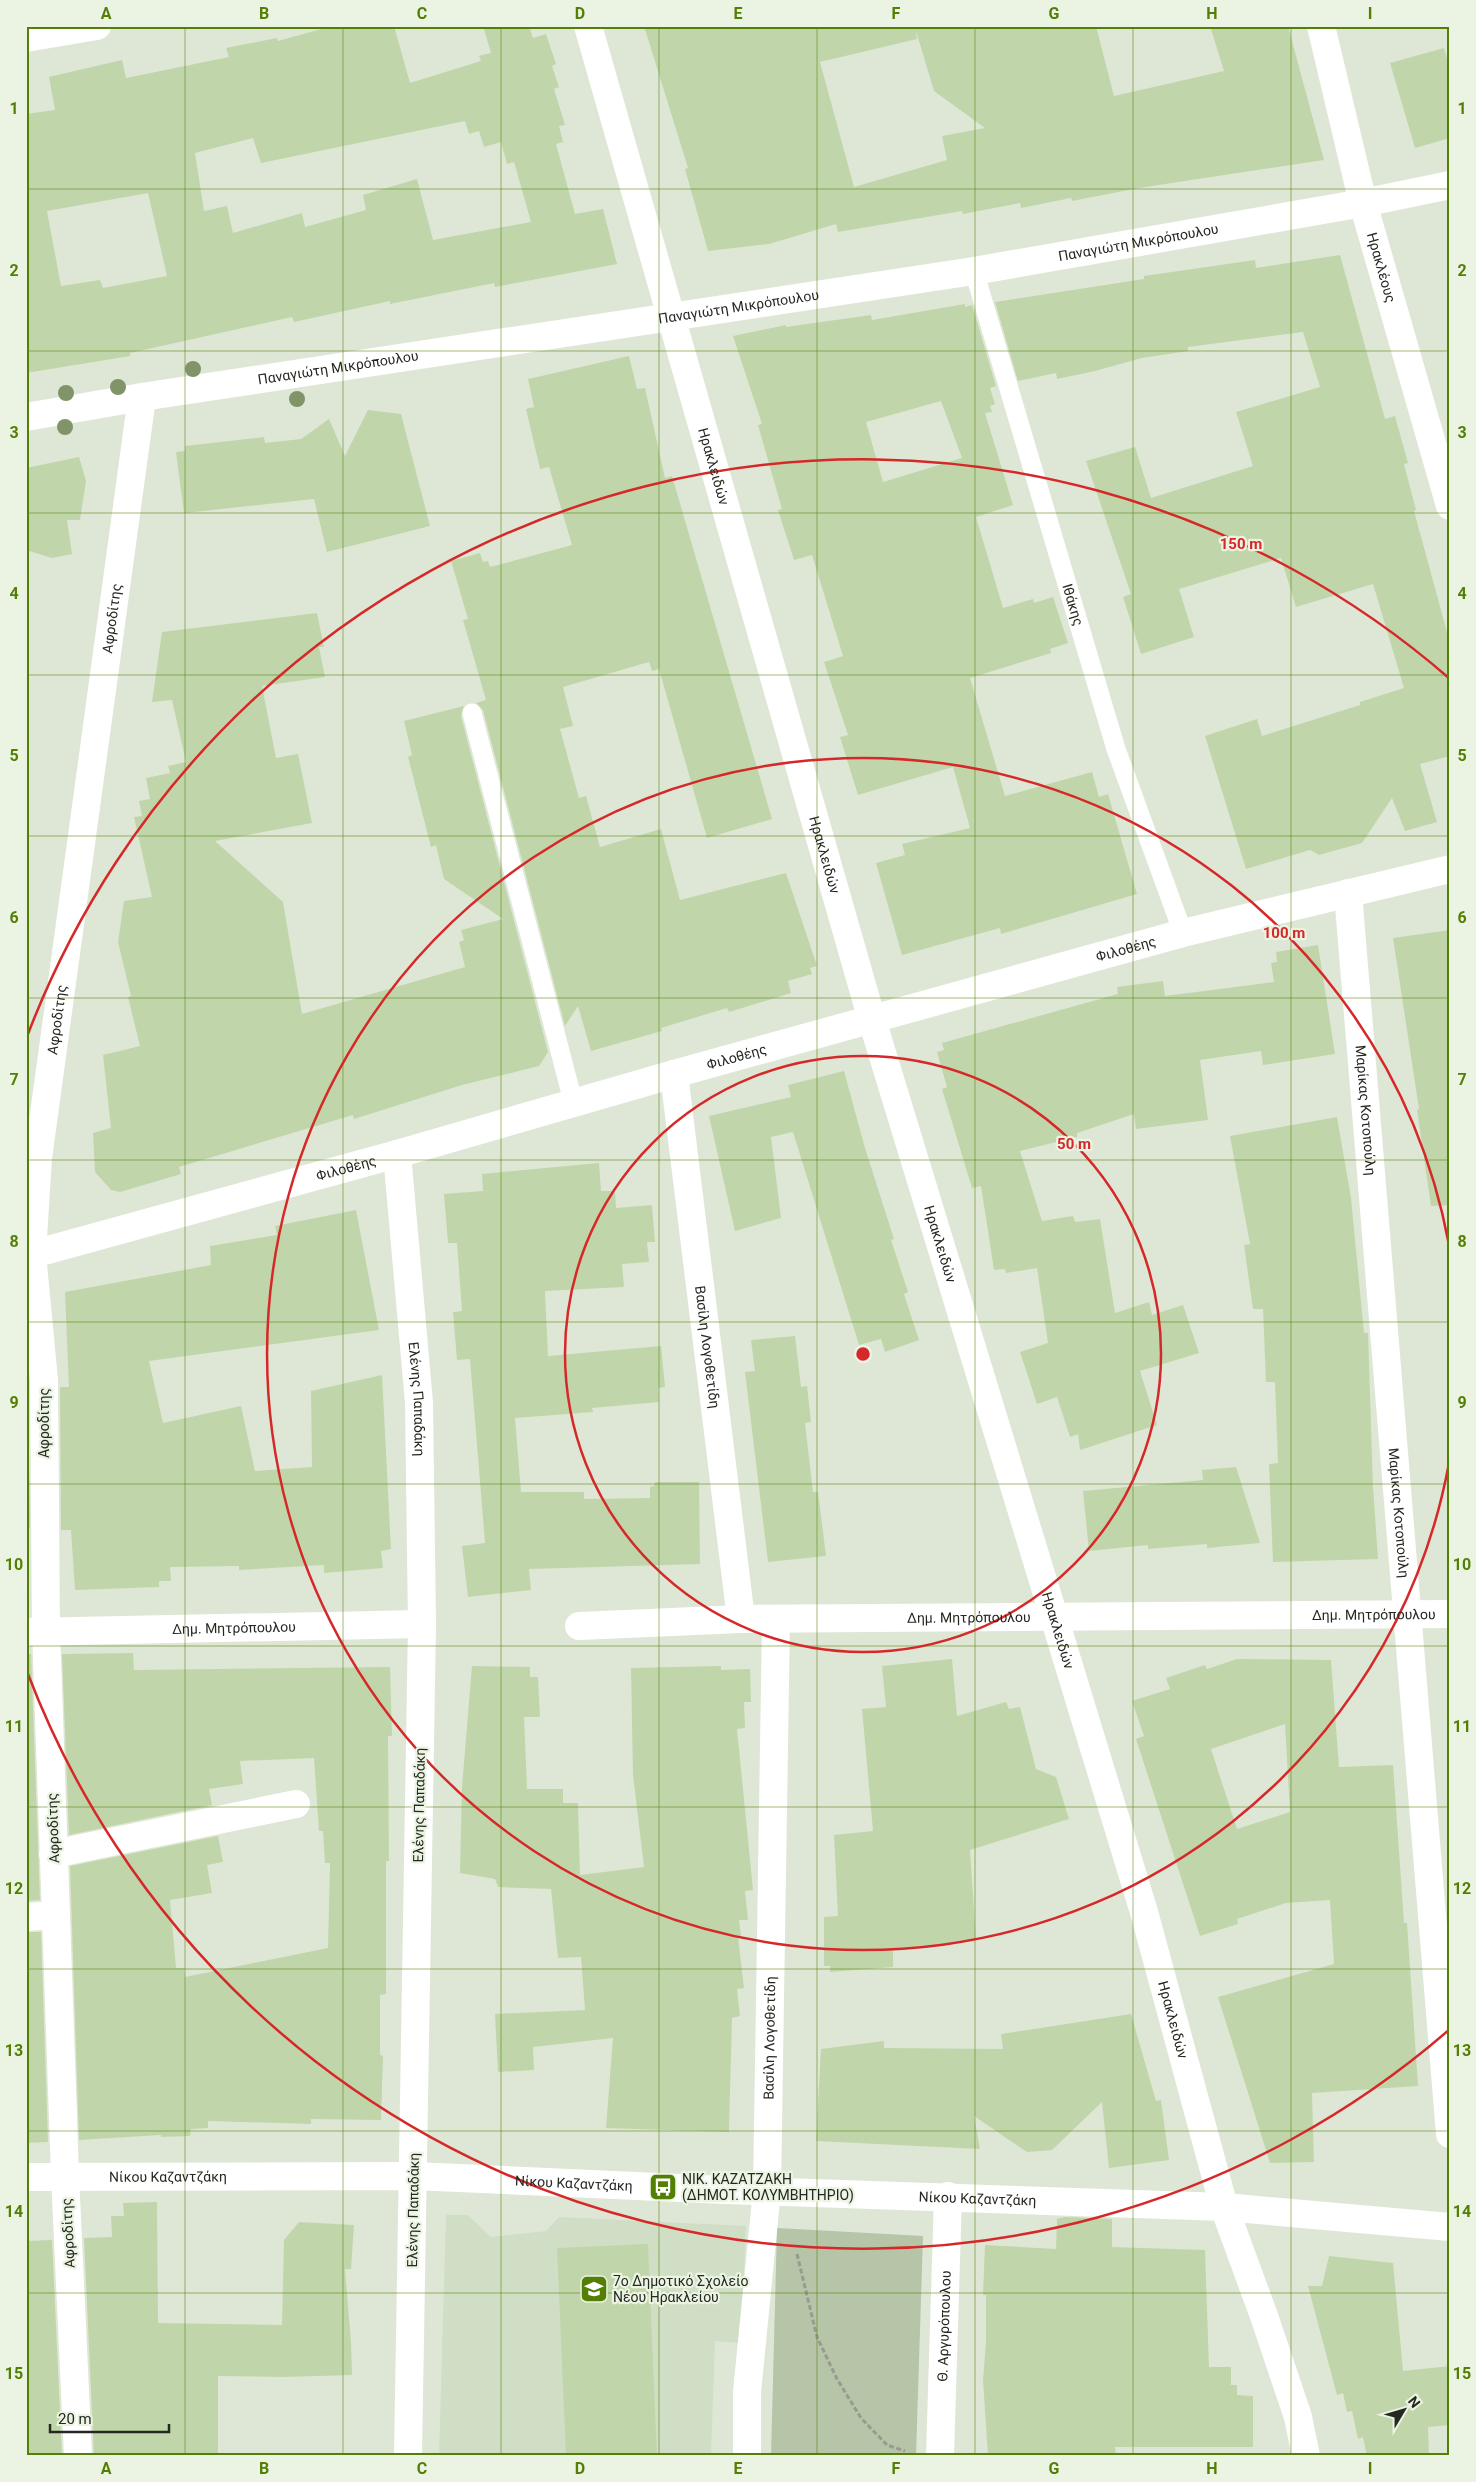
<svg xmlns="http://www.w3.org/2000/svg" width="1476" height="2482" viewBox="0 0 1476 2482" font-family="Roboto,sans-serif">
  <style>
    .built { fill: #d1dec6 }
    .green { fill: #b6c4a8 }
    .building { fill: #c0d6aa; fill-rule: evenodd }
    .lines { fill: none; stroke-linecap: round; stroke-linejoin: round }
    .path { stroke: #969d8f; stroke-width: 3; stroke-dasharray: 5 2.5; stroke-linecap: butt }
    .service { stroke: #fff; stroke-width: 19 }
    .pedestrian { stroke: #fff; stroke-width: 28 }
    .minor { stroke: #fff; stroke-width: 28 }
    .tertiary { stroke: #fff; stroke-width: 28 }
    .tree { fill: #819368 }
    .grid { fill: none; stroke: #537f05; stroke-width: 1; stroke-opacity: 0.55 }
    .ring { fill: none; stroke: #d62828; stroke-width: 2.5 }
    .labels { text-anchor: middle; dominant-baseline: central; stroke-width: 4.5; stroke-linejoin: round; paint-order: stroke }
    .street-label { font-size: 14px; fill: #252821; stroke: #ebf4e2 }
    .poi-label { font-size: 14px; fill: #252821; stroke: #ebf4e2; text-anchor: start }
    .centre { fill: #d62828; stroke: #ebf4e2; stroke-width: 2.5 }
    .ring-label { font-size: 15px; text-anchor: middle; font-weight: bold; fill: #d62828; stroke: #ebf4e2; stroke-width: 4.5; stroke-linejoin: round; paint-order: stroke }
    .neatline { fill: none; stroke: #537f05; stroke-width: 2 }
    .grid-label { font-size: 16px; text-anchor: middle; font-weight: bold; fill: #537f05 }
  </style>
  <rect width="100%" height="100%" fill="#dee7d5"/>
  <polygon class="built" points="446,2215 468,2215 491,2237 546,2231 559,2217 746,2226 741,2343 715,2341 711,2456 439,2456"/>
  <polygon class="green" points="777,2228 923,2236 916,2456 771,2456"/>
  <g class="building">
    <path d="M332 26H394L410 83 481 61 479 56 491 53 483 26H529L533 38 546 34 556 64 552 66 559 87 554 89 565 125 559 126 563 142 556 144 575 214 603 209 617 264 495 287 494 283 390 304V301L294 322 292 317 130 353V356L26 373V114L55 110 49 77 122 60 126 78 229 57 226 48 277 38 278 41ZM465 121 469 134 479 131 484 147 501 142 507 164 514 162 531 222 433 240 417 179 363 195 366 210 305 227 302 213 233 233 227 206 204 211 195 153 253 138 261 163ZM148 193 167 276 103 288 100 280 61 286 47 211Z"/>
    <path d="M644 26H1096L1114 96 1224 71 1210 26H1288L1324 160 1139 188 1072 201 1071 198 1021 208 1020 203 963 214 962 211 838 232 836 224 769 244 708 251 685 169 688 168ZM916 31 934 91 985 128 942 136 947 160 854 187 820 62 917 39Z"/>
    <polygon points="1444,48 1450,71 1450,138 1415,148 1390,63"/>
    <polygon points="1340,255 1385,419 1395,416 1408,463 1404,464 1416,510 1414,511 1450,643 1450,756 1420,764 1437,822 1405,831 1392,798 1362,843 1319,855 1310,850 1246,869 1205,736 1257,719 1262,736 1360,705 1360,702 1404,688 1373,584 1296,607 1281,558 1179,589 1194,637 1141,654 1123,597 1131,594 1086,461 1135,447 1151,498 1253,466 1236,412 1320,387 1303,332 1188,347 1188,351 1142,358 1095,371 1057,379 1056,373 1018,381 995,302 1144,279 1144,276 1255,260 1256,268"/>
    <path d="M965 304V307L972 305 996 386 990 388 995 404 990 406 992 412 985 413 1013 505 976 517 1003 608 1033 599 1034 603 1053 597 1068 643 1050 649 1051 653 970 678 1005 796 1092 772 1099 797 1108 794 1137 894 1001 934 1000 928 902 955 876 863 905 855 902 844 970 828 953 767 858 795 840 737 848 735 824 662 843 656 812 555 794 560 778 510 782 509 758 425 762 424 733 336 786 325V327L871 315 872 320ZM941 401 962 458 883 482 866 422Z"/>
    <polygon points="629,356 637,389 645,388 665,478 672,476 772,819 707,838 659,669 652,671 649,662 563,687 573,726 560,729 579,798 586,796 600,847 661,829 680,900 786,873 817,966 810,968 812,974 788,981 791,993 729,1012 727,1008 661,1028 662,1031 591,1051 578,1006 565,1026 483,710 476,703 486,700 463,620 468,619 451,561 480,553 483,562 488,561 490,567 572,545 549,467 540,469 526,409 534,407 528,379"/>
    <polygon points="368,410 401,414 430,526 327,552 314,499 184,513 176,452 185,451 185,446 264,437 265,443 301,439 329,419 345,456"/>
    <polygon points="79,457 86,481 80,520 67,520 72,554 52,558 26,550 26,468"/>
    <polygon points="317,613 324,647 319,647 325,677 262,686 276,758 298,754 312,823 215,841 283,902 302,1014 465,967 459,942 464,940 461,930 503,919 444,879 436,845 431,847 408,757 412,755 404,721 464,706 461,716 548,1052 539,1066 462,1085 354,1119 353,1115 179,1167 181,1174 120,1192 111,1190 95,1172 93,1133 111,1128 103,1055 140,1046 128,997 131,996 118,942 124,901 152,897 134,817 142,816 139,801 150,799 146,778 170,773 168,766 186,762 172,700 152,702 162,632"/>
    <polygon points="1450,930 1450,1205 1431,1206 1417,1110 1419,1109 1393,938"/>
    <polygon points="1318,945 1335,1054 1263,1065 1261,1051 1200,1060 1208,1120 1136,1129 1134,1114 1077,1133 1077,1137 1020,1151 1042,1221 1073,1216 1075,1222 1100,1219 1115,1313 1149,1302 1152,1315 1183,1305 1199,1353 1140,1371 1157,1425 1080,1450 1078,1434 1070,1437 1057,1397 1037,1404 1020,1352 1048,1343 1037,1268 1006,1273 1005,1269 994,1270 981,1186 972,1188 942,1089 947,1087 937,1052 944,1050 942,1043 1118,994 1117,987 1163,981 1165,996 1274,982 1271,963 1277,962 1276,952"/>
    <polygon points="844,1071 865,1148 894,1239 891,1240 908,1292 904,1294 919,1340 885,1352 881,1339 859,1345 793,1132 771,1137 781,1218 735,1231 709,1116 791,1097 788,1085"/>
    <polygon points="1337,1117 1351,1198 1364,1333 1368,1333 1373,1487 1378,1559 1273,1562 1269,1464 1278,1463 1275,1382 1266,1382 1263,1309 1253,1309 1244,1245 1250,1244 1230,1136"/>
    <polygon points="599,1163 601,1191 615,1191 616,1208 652,1205 655,1242 647,1242 649,1262 622,1264 624,1287 545,1291 548,1356 661,1346 665,1387 658,1388 659,1402 592,1408 593,1412 515,1418 521,1492 584,1492 584,1499 650,1498 650,1487 654,1486 655,1482 699,1482 700,1564 529,1569 531,1590 468,1597 462,1546 485,1543 470,1359 457,1360 453,1312 462,1311 457,1243 448,1243 444,1194 483,1191 482,1174"/>
    <polygon points="356,1210 379,1330 149,1361 163,1423 241,1406 255,1471 312,1467 311,1391 382,1375 391,1549 381,1551 383,1568 324,1573 324,1565 239,1570 239,1566 170,1567 171,1581 159,1581 159,1587 75,1590 71,1530 61,1530 60,1387 69,1387 65,1292 211,1265 210,1246 277,1235 275,1226"/>
    <polygon points="795,1336 801,1387 807,1386 811,1422 805,1423 813,1492 818,1492 826,1556 768,1562 745,1372 755,1371 751,1340"/>
    <polygon points="26,1388 28,1388 30,1528 26,1528"/>
    <polygon points="1236,1467 1260,1543 1207,1548 1207,1544 1148,1549 1148,1545 1089,1551 1083,1491 1203,1480 1202,1470"/>
    <polygon points="133,1653 134,1670 390,1667 392,1736 388,1736 389,1861 386,1861 386,1994 380,1995 380,2055 383,2056 381,2120 311,2119 311,2124 208,2121 208,2128 191,2129 190,2136 161,2137 161,2135 79,2140 70,1866 218,1836 223,1862 207,1865 212,1893 170,1900 176,1968 184,1968 185,1977 328,1948 330,1863 325,1863 323,1831 319,1831 314,1758 240,1761 243,1784 209,1789 212,1805 69,1835 62,1654"/>
    <polygon points="26,1654 31,1654 40,1900 26,1901"/>
    <polygon points="952,1659 957,1716 1006,1702 1009,1709 1020,1707 1036,1769 1056,1777 1069,1819 970,1850 976,1941 893,1950 893,1967 830,1972 830,1966 824,1966 824,1917 838,1916 834,1835 873,1831 862,1709 886,1707 882,1666"/>
    <path d="M1237 1659 1331 1660 1339 1767 1393 1765 1404 1923H1407L1418 2086 1312 2093 1314 2162 1270 2163 1218 1997 1334 1964 1330 1900 1286 1903 1237 1919 1238 1924 1200 1936 1136 1739 1144 1736 1132 1701 1170 1689 1166 1678 1205 1665 1207 1669ZM1285 1724 1290 1812 1237 1829 1211 1749Z"/>
    <polygon points="472,1666 530,1667 530,1677 538,1677 540,1717 524,1717 527,1789 563,1789 563,1803 578,1803 580,1875 644,1867 633,1775 631,1668 721,1666 721,1670 750,1669 751,1702 744,1702 745,1728 737,1729 753,1890 745,1891 748,1920 739,1920 741,1936 738,1937 744,1988 737,1989 740,2016 732,2018 729,2132 606,2128 613,2038 533,2047 534,2070 498,2072 495,2014 585,2010 581,1957 558,1958 551,1889 498,1887 495,1879 460,1873 462,1787"/>
    <polygon points="26,1932 41,1932 48,2142 26,2143"/>
    <polygon points="1131,2014 1156,2101 1161,2100 1169,2160 1109,2168 1102,2102 1052,2150 1027,2152 974,2116 980,2149 816,2141 821,2049 884,2041 884,2048 1003,2049 1001,2034"/>
    <polygon points="157,2202 158,2323 282,2325 284,2240 299,2222 354,2225 351,2269 345,2269 351,2342 352,2375 284,2377 218,2376 218,2456 94,2456 84,2238 112,2237 111,2216 124,2216 123,2203"/>
    <polygon points="1065,2217 1112,2219 1112,2247 1205,2250 1209,2367 1231,2367 1231,2385 1237,2385 1237,2395 1253,2396 1253,2447 1115,2447 1116,2456 988,2456 983,2380 986,2341 986,2295 983,2295 985,2245 1056,2249 1057,2219"/>
    <polygon points="52,2240 62,2456 26,2456 26,2241"/>
    <polygon points="648,2244 657,2456 566,2456 557,2248"/>
    <polygon points="1329,2256 1393,2263 1403,2371 1450,2366 1450,2425 1428,2427 1429,2456 1367,2456 1363,2437 1358,2439 1352,2411 1347,2412 1343,2393 1337,2395 1308,2286 1322,2286"/>
  </g>
  <g class="lines">
    <polyline class="path" points="797,2254 817,2337 837,2379 861,2418 887,2445 905,2451"/>
    <g class="service">
      <path id="s1" d="M974 271 1116 749 1183 933"/>
      <polyline points="472,713 574,1105"/>
    </g>
    <polyline class="pedestrian" points="747,2456 747,2392 767,2190"/>
    <g class="minor">
      <path id="s2" d="M588 26 872 1020 1144 1912 1224 2207 1264 2316 1298 2417 1306 2456"/>
      <path id="s3" d="M1321 26 1363 203 1450 506"/>
      <polyline points="26,38 97,26"/>
      <path id="s4" d="M26 417 142 397 974 271 1363 203 1450 185"/>
      <path id="s5" d="M1348 893 1450 2134"/>
      <path id="s6" d="M674 1074 741 1619"/>
      <path id="s7" d="M397 1154 419 1403 422 1624 408 2456"/>
      <path id="s8" d="M579 1626 741 1619 1450 1614"/>
      <path id="s9" d="M26 1632 422 1624"/>
      <polyline points="53,1854 296,1804"/>
      <polyline points="26,1917 56,1915"/>
      <path id="s10" d="M26 2177 413 2176 725 2190 1224 2207 1450 2227"/>
      <path id="s11" d="M767 2190 776 1619"/>
      <path id="s12" d="M78 2456 65 2175 46 1631 44 1380 32 1254 38 1158 142 397"/>
      <path id="s13" d="M940 2456 948 2196"/>
    </g>
    <path class="tertiary" id="s14" d="M26 1256 397 1154 674 1074 1183 933 1450 869"/>
  </g>
  <g class="tree">
    <circle cx="193" cy="369" r="8"/>
    <circle cx="118" cy="387" r="8"/>
    <circle cx="66" cy="393" r="8"/>
    <circle cx="297" cy="399" r="8"/>
    <circle cx="65" cy="427" r="8"/>
  </g>
  <path class="grid" d="M185 26V2456M343 26V2456M501 26V2456M659 26V2456M817 26V2456M975 26V2456M1133 26V2456M1291 26V2456M26 189H1450M26 351H1450M26 513H1450M26 675H1450M26 836H1450M26 998H1450M26 1160H1450M26 1322H1450M26 1484H1450M26 1646H1450M26 1807H1450M26 1969H1450M26 2131H1450M26 2293H1450"/>
  <g class="ring">
    <circle cx="863" cy="1354" r="298"/>
    <path d="M1449 1463A596 596 0 1 1 1449 1245"/>
    <path d="M1450 2029A894 894 0 0 1 28 1674M28 1034A894 894 0 0 1 1450 679"/>
  </g>
  <defs>
    <g id="bus-square" transform="scale(1.4375)"><rect x="-9" y="-9" width="18" height="18" rx="4" fill="#537f05" stroke="#ebf4e2"/><path d="M-5-6H5V4H4V6H2V4H-2V6H-4V4H-5ZM-3.5-4V0h7V-4ZM-3.5 1.2v1.5H-2V1.2ZM2 1.2v1.5H3.5V1.2Z" fill="#fff"/></g>
    <g id="school-square" transform="scale(1.4375)"><rect x="-9" y="-9" width="18" height="18" rx="4" fill="#537f05" stroke="#ebf4e2"/><path d="M0-5L7-2L0 1L-7-2ZM-4 1L0 2.5L4 1V4Q0 6-4 4Z" fill="#fff"/></g>
  </defs>
  <g fill-rule="evenodd">
    <use href="#bus-square" x="663" y="2187"/>
    <use href="#school-square" x="594" y="2289"/>
  </g>
  <g class="labels">
    <g class="street-label">
      <text stroke="none"><textPath href="#s4" startOffset="1126">Παναγιώτη Μικρόπουλου</textPath></text>
      <text stroke="none"><textPath href="#s3" startOffset="249">Ηρακλέους</textPath></text>
      <text stroke="none"><textPath href="#s4" startOffset="721">Παναγιώτη Μικρόπουλου</textPath></text>
      <text stroke="none"><textPath href="#s4" startOffset="316">Παναγιώτη Μικρόπουλου</textPath></text>
      <text stroke="none"><textPath href="#s2" startOffset="458">Ηρακλειδών</textPath></text>
      <text stroke="none"><textPath href="#s1" startOffset="348">Ιθάκης</textPath></text>
      <text stroke="none"><textPath href="#s12" startOffset="1844">Αφροδίτης</textPath></text>
      <text stroke="none"><textPath href="#s2" startOffset="862">Ηρακλειδών</textPath></text>
      <text stroke="none"><textPath href="#s14" startOffset="1142">Φιλοθέης</textPath></text>
      <text stroke="none"><textPath href="#s12" startOffset="1439">Αφροδίτης</textPath></text>
      <text stroke="none"><textPath href="#s14" startOffset="738">Φιλοθέης</textPath></text>
      <text stroke="none"><textPath href="#s5" startOffset="218">Μαρίκας Κοτοπούλη</textPath></text>
      <text stroke="none"><textPath href="#s14" startOffset="332">Φιλοθέης</textPath></text>
      <text stroke="none"><textPath href="#s2" startOffset="1268">Ηρακλειδών</textPath></text>
      <text stroke="none"><textPath href="#s6" startOffset="275">Βασίλη Λογοθετίδη</textPath></text>
      <text stroke="none"><textPath href="#s7" startOffset="246">Ελένης Παπαδάκη</textPath></text>
      <text transform="translate(44 1423) rotate(-90)">Αφροδίτης</text>
      <text stroke="none"><textPath href="#s5" startOffset="622">Μαρίκας Κοτοπούλη</textPath></text>
      <text stroke="none"><textPath href="#s8" startOffset="795">Δημ. Μητρόπουλου</textPath></text>
      <text stroke="none"><textPath href="#s8" startOffset="390">Δημ. Μητρόπουλου</textPath></text>
      <text stroke="none"><textPath href="#s9" startOffset="208">Δημ. Μητρόπουλου</textPath></text>
      <text stroke="none"><textPath href="#s2" startOffset="1672">Ηρακλειδών</textPath></text>
      <text transform="translate(419 1805) rotate(-89)">Ελένης Παπαδάκη</text>
      <text transform="translate(53 1828) rotate(-92)">Αφροδίτης</text>
      <text stroke="none"><textPath href="#s2" startOffset="2078">Ηρακλειδών</textPath></text>
      <text stroke="none"><textPath href="#s11" startOffset="152">Βασίλη Λογοθετίδη</textPath></text>
      <text stroke="none"><textPath href="#s10" startOffset="142">Νίκου Καζαντζάκη</textPath></text>
      <text stroke="none"><textPath href="#s10" startOffset="548">Νίκου Καζαντζάκη</textPath></text>
      <text stroke="none"><textPath href="#s10" startOffset="952">Νίκου Καζαντζάκη</textPath></text>
      <text transform="translate(413 2210) rotate(-89)">Ελένης Παπαδάκη</text>
      <text transform="translate(68 2233) rotate(-93)">Αφροδίτης</text>
      <text stroke="none"><textPath href="#s13" startOffset="130">Θ. Αργυρόπουλου</textPath></text>
    </g>
    <g class="poi-label">
      <text x="682" y="2179">ΝΙΚ. ΚΑΖΑΤΖΑΚΗ<tspan x="682" dy="16">(ΔΗΜΟΤ. ΚΟΛΥΜΒΗΤΗΡΙΟ)</tspan></text>
      <text x="613" y="2281">7ο Δημοτικό Σχολείο<tspan x="613" dy="16">Νέου Ηρακλείου</tspan></text>
    </g>
  </g>
  <circle cx="863" cy="1354" r="8" class="centre"/>
  <g class="ring-label">
    <text x="1241" y="549">150 m</text>
    <text x="1284" y="938">100 m</text>
    <text x="1074" y="1149">50 m</text>
  </g>
  <rect width="1476" height="2482" fill="none" stroke="#ebf4e2" stroke-width="55"/>
  <g transform="translate(1404 2410) rotate(52)" stroke="#ebf4e2" stroke-width="4" paint-order="stroke">
  <path d="M0-4L9 19L0 12L-9 19Z" fill="#252821"/>
  <text y="-8" font-size="14" font-weight="bold" text-anchor="middle" fill="#252821">N</text>
  </g>
  <path d="M50 2424v8h119v-8" fill="none" stroke="#252821" stroke-width="2.5"/>
  <text x="58" y="2424" font-size="15" fill="#252821" stroke="#ebf4e2" stroke-width="4" paint-order="stroke">20 m</text>
  <rect x="28" y="28" width="1420" height="2426" class="neatline"/>
  <g class="grid-label">
    <text x="106" y="19">A</text>
    <text x="264" y="19">B</text>
    <text x="422" y="19">C</text>
    <text x="580" y="19">D</text>
    <text x="738" y="19">E</text>
    <text x="896" y="19">F</text>
    <text x="1054" y="19">G</text>
    <text x="1212" y="19">H</text>
    <text x="1370" y="19">I</text>
    <text x="14" y="114">1</text>
    <text x="1462" y="114">1</text>
    <text x="14" y="276">2</text>
    <text x="1462" y="276">2</text>
    <text x="14" y="438">3</text>
    <text x="1462" y="438">3</text>
    <text x="14" y="599">4</text>
    <text x="1462" y="599">4</text>
    <text x="14" y="761">5</text>
    <text x="1462" y="761">5</text>
    <text x="14" y="923">6</text>
    <text x="1462" y="923">6</text>
    <text x="14" y="1085">7</text>
    <text x="1462" y="1085">7</text>
    <text x="14" y="1247">8</text>
    <text x="1462" y="1247">8</text>
    <text x="14" y="1408">9</text>
    <text x="1462" y="1408">9</text>
    <text x="14" y="1570">10</text>
    <text x="1462" y="1570">10</text>
    <text x="14" y="1732">11</text>
    <text x="1462" y="1732">11</text>
    <text x="14" y="1894">12</text>
    <text x="1462" y="1894">12</text>
    <text x="14" y="2056">13</text>
    <text x="1462" y="2056">13</text>
    <text x="14" y="2217">14</text>
    <text x="1462" y="2217">14</text>
    <text x="14" y="2379">15</text>
    <text x="1462" y="2379">15</text>
    <text x="106" y="2474">A</text>
    <text x="264" y="2474">B</text>
    <text x="422" y="2474">C</text>
    <text x="580" y="2474">D</text>
    <text x="738" y="2474">E</text>
    <text x="896" y="2474">F</text>
    <text x="1054" y="2474">G</text>
    <text x="1212" y="2474">H</text>
    <text x="1370" y="2474">I</text>
  </g>
</svg>
